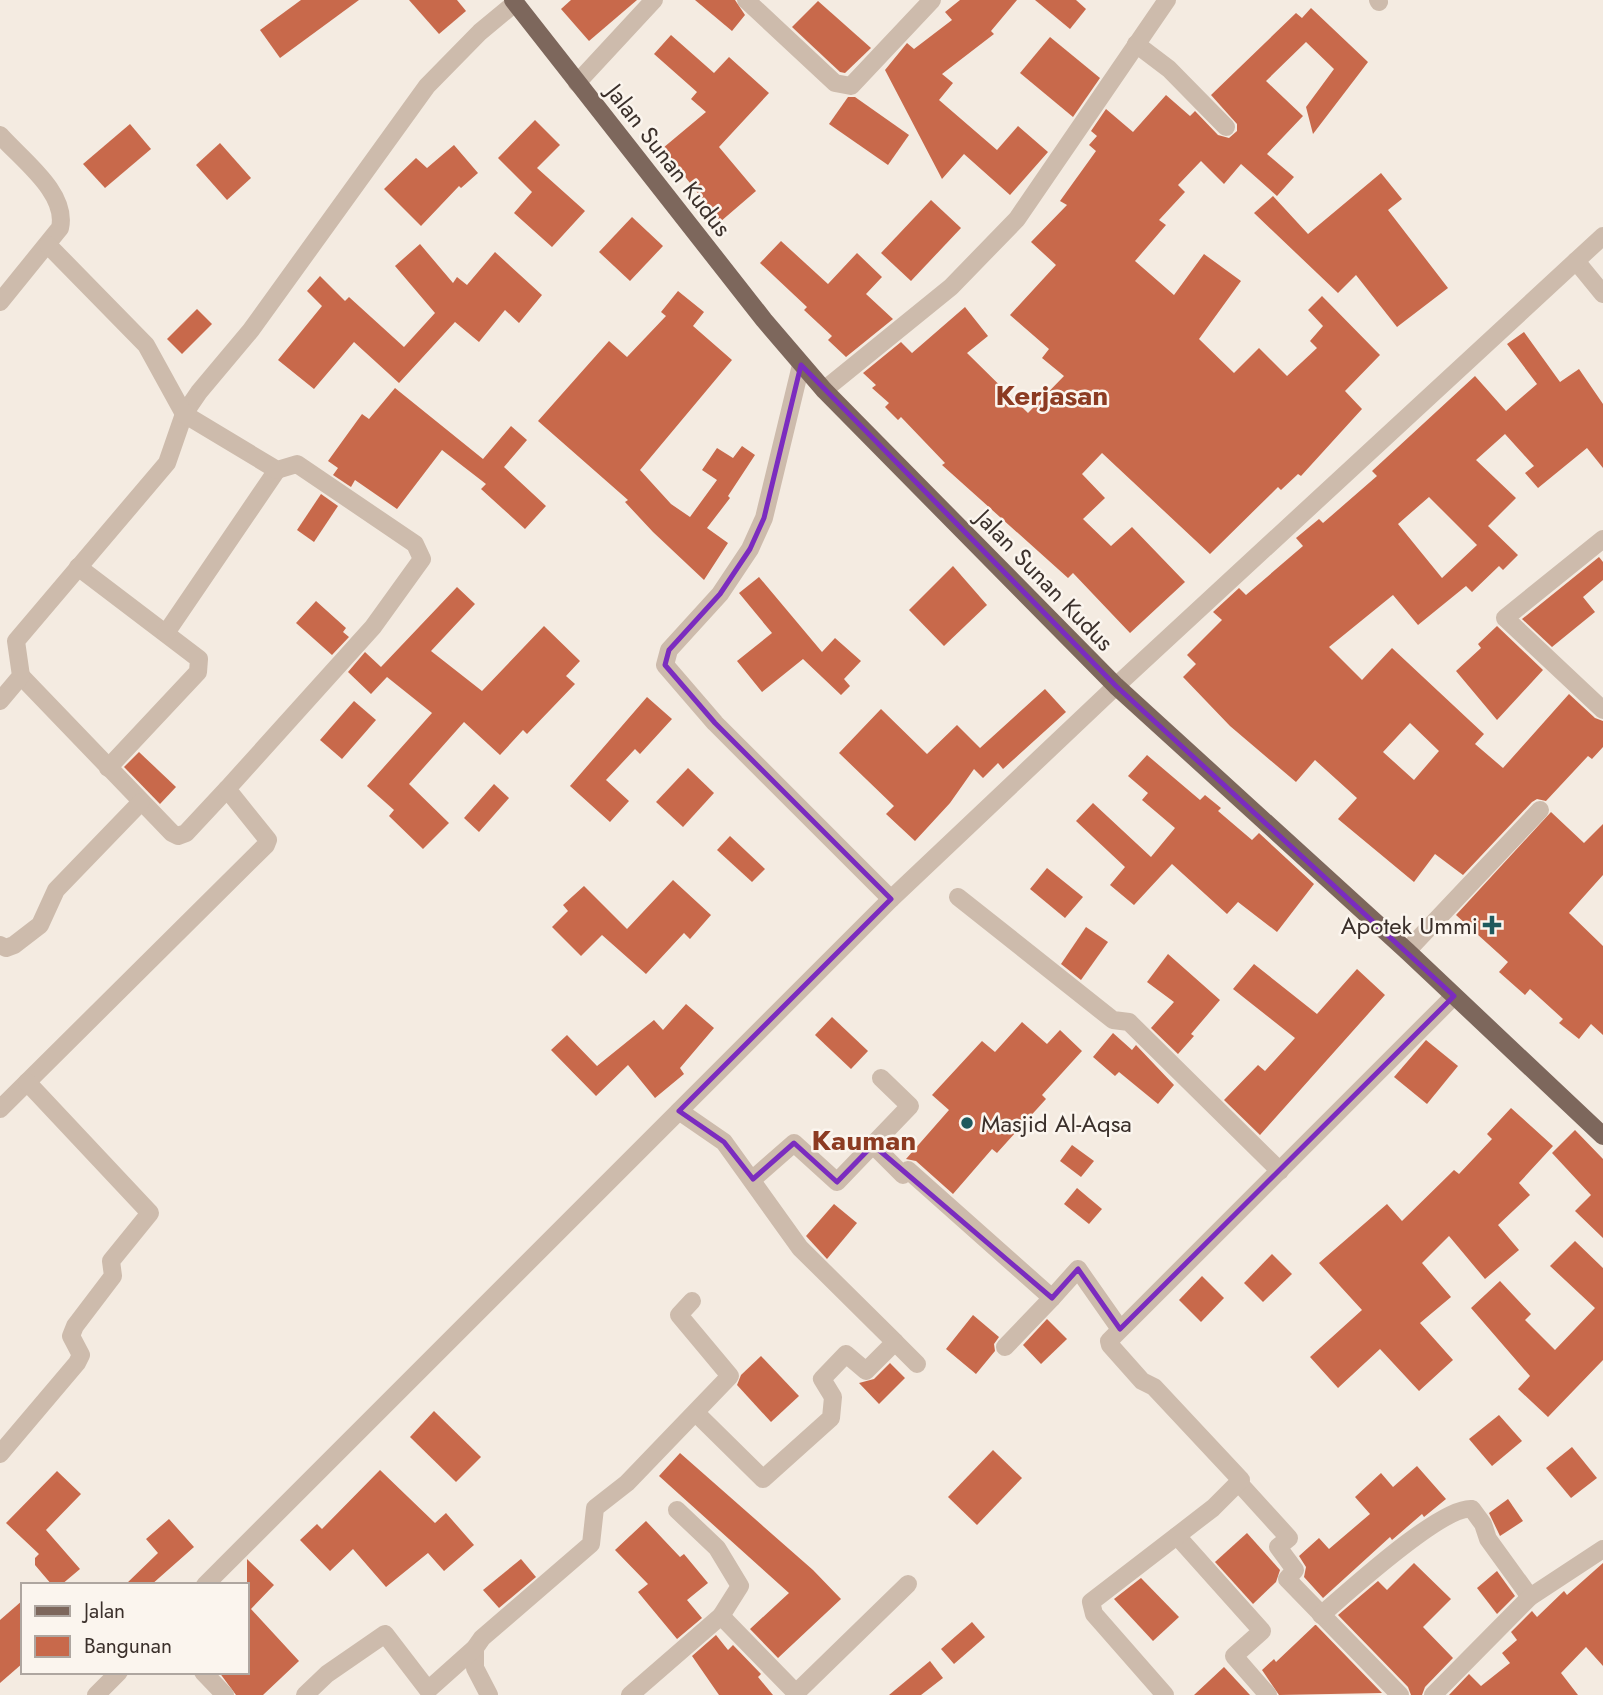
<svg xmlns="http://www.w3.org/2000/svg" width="1603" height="1695" viewBox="0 0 1603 1695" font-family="Jost,sans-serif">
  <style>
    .building { fill: #c8694b; fill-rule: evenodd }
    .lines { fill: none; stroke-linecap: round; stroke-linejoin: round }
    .minor { stroke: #cdbbac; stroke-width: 18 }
    .major { stroke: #7d675c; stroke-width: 18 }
    .marked { fill: none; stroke: #7b2cbf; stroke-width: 5; stroke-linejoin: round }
    .poi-dot { fill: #1f5a5e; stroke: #fbf5ee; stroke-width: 2.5 }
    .labels { text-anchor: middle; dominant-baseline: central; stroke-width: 5; stroke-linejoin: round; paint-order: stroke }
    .street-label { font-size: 24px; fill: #3b302b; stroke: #fbf5ee }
    .poi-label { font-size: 24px; fill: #3b302b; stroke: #fbf5ee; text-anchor: end }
    .quarter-label { font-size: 28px; font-weight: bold; fill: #8c3b22; stroke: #fbf5ee }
  </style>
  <rect width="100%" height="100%" fill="#f4ebe1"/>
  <g class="building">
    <polygon points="301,0 359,0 280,58 260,30"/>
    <polygon points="409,0 457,0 466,11 439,34"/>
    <polygon points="571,0 637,0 589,41 561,9"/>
    <polygon points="695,0 735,0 745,15 732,31"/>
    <polygon points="960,0 1017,0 991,31 994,34 942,74 953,83 939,100 997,150 1018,126 1048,152 1010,195 964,154 942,179 885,70 907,43 914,49 952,20 945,12"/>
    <polygon points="1035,0 1076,0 1086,9 1070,29"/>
    <polygon points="818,1 871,48 845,73 840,72 792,27"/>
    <polygon points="1311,8 1368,62 1313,134 1306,107 1334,69 1306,42 1266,81 1303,116 1267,154 1294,177 1277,196 1241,164 1224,184 1201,161 1178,185 1185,192 1159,220 1166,225 1135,261 1174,295 1204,254 1241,281 1199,339 1234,373 1259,348 1287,376 1317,348 1310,341 1323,326 1308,310 1322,296 1380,355 1345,391 1362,409 1301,476 1298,474 1281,490 1278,487 1210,554 1102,453 1082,474 1105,498 1083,519 1111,546 1132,527 1185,582 1130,633 1073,573 1068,578 942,465 945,463 901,417 898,420 885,407 889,403 872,388 876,385 863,373 901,342 912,353 965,307 988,336 967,353 1028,413 1064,376 1042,358 1049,349 1010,315 1056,265 1031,242 1067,205 1060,201 1096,151 1089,145 1097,136 1091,131 1106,109 1133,132 1166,95 1190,116 1195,111 1218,135 1229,138 1237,131 1237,124 1211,95 1296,13 1302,18"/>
    <polygon points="671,35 714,73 729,57 769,93 719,147 756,191 720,222 663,148 706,112 691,99 697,92 654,54"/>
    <polygon points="1050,37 1100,78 1073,117 1020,73"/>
    <polygon points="848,97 855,97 909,135 888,165 829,124"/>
    <polygon points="535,120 560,145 537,168 585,211 552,247 514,213 532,192 498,158"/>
    <polygon points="130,124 151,149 105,188 83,164"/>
    <polygon points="220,143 251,178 227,200 196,165"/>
    <polygon points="454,145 478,173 461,188 459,186 421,226 384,189 416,158 427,168"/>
    <polygon points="1381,173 1402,199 1388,210 1448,288 1397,327 1356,275 1338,293 1254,213 1273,196 1308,234"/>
    <polygon points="931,200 961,228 911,281 881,253"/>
    <polygon points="632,217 663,246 630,281 599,252"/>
    <polygon points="781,241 828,284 857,253 882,277 866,294 893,319 846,357 828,340 832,336 804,310 807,307 760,263"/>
    <polygon points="420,244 453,283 457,277 467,285 495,252 542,295 519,323 505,310 479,342 455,322 399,383 354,342 314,389 278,360 322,306 307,291 320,276 345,301 349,297 404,347 435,313 395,266"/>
    <polygon points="678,291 704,312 693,326 732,360 640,470 671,504 690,517 717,480 702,470 717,448 733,458 742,446 755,455 728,496 730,498 707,528 728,543 704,580 653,532 625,502 628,500 538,421 609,341 627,357 666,316 661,312"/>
    <polygon points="197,309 212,324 182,354 167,339"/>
    <path d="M1524 332 1560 382 1579 369 1603 404V468L1587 448 1538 488 1525 473 1534 466 1505 434 1476 460 1516 498 1488 526 1518 555 1503 570 1499 566 1472 592 1466 586 1418 625 1393 595 1329 647 1362 680 1392 648 1484 734 1475 744 1503 768 1569 694 1595 718 1603 721V747L1592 759 1588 756 1546 801 1537 799 1532 802 1463 875 1435 854 1414 882 1338 819 1357 798 1315 760 1296 782 1230 726 1183 677 1196 664 1187 655 1222 620 1213 612 1239 588 1246 595 1303 546 1296 538 1319 519 1323 523 1377 476 1372 471 1475 376 1506 411 1537 384 1507 344ZM1429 497 1477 545 1442 578 1398 524ZM1410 723 1439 751 1414 780 1383 752Z"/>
    <polygon points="395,388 483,459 511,426 527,440 504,467 546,506 525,529 481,489 486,484 442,450 397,509 355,480 351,487 333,475 338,468 328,461 362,414 369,419"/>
    <polygon points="321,494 338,506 314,542 297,530"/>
    <polygon points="1599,557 1603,562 1603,580 1583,597 1595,612 1552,647 1522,619"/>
    <polygon points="953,566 987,605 944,646 909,610"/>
    <polygon points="759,577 822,652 835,638 861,661 844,679 850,686 841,695 803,659 762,692 737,661 772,633 739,593"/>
    <polygon points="457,587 475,604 431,651 482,691 544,626 580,661 566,676 575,684 527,734 523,730 500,755 464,722 409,784 449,823 423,849 389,816 394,810 367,786 432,713 387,677 371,694 348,672 365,652 381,667"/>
    <polygon points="316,601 346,628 343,632 349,637 332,655 296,623"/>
    <polygon points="1497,626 1543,670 1497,720 1456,671 1481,648 1478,644"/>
    <polygon points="1045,689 1066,712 1003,769 998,763 983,778 974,769 950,803 915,841 886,814 894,806 839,753 881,709 927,754 957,725 980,748"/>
    <polygon points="647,697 672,719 640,754 635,749 606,780 629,801 610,822 570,786"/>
    <polygon points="354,701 376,720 342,759 320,740"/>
    <polygon points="139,752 176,787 160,804 124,767"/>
    <polygon points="1147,755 1200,800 1205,795 1221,808 1218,811 1252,840 1259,833 1314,884 1277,932 1238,902 1227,914 1172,864 1134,905 1110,885 1125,867 1076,821 1093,803 1151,857 1175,828 1142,800 1148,793 1128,776"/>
    <polygon points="688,768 714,793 683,827 656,802"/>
    <polygon points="494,784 509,798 479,832 464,818"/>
    <polygon points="1551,812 1584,843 1603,824 1603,875 1569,913 1603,946 1603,1035 1591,1024 1579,1039 1559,1023 1563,1019 1530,989 1525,995 1499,972 1508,962 1456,915"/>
    <polygon points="730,836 765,869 752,882 717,850"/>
    <polygon points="1047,868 1083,897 1065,918 1030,889"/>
    <polygon points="673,880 711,915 690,939 684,933 646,974 602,935 581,956 552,927 568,911 563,905 584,886 627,929"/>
    <polygon points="1086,927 1108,942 1081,980 1061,964"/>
    <polygon points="1168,954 1220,1000 1191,1034 1194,1036 1178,1054 1151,1028 1174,1002 1147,982"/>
    <polygon points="1254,964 1317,1014 1357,969 1385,995 1260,1135 1224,1100 1258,1065 1265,1071 1295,1038 1233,989"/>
    <polygon points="686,1004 714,1028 680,1068 684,1074 655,1098 628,1065 596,1096 551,1050 567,1035 597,1066 654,1020 663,1030"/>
    <polygon points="832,1017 868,1051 851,1069 815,1035"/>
    <polygon points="1022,1022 1047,1044 1060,1030 1082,1051 1042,1095 1046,1099 997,1153 992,1149 953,1194 916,1161 906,1159 949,1110 932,1095 982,1041 995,1052"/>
    <polygon points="1113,1033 1132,1050 1136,1045 1174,1085 1158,1104 1119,1072 1115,1076 1093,1057"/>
    <polygon points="1426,1040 1458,1066 1427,1104 1394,1077"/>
    <polygon points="1511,1108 1553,1146 1519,1183 1530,1195 1498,1225 1519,1250 1485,1279 1449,1236 1422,1263 1451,1297 1420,1323 1453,1360 1419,1391 1380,1349 1338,1388 1310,1357 1362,1310 1319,1263 1387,1204 1402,1221 1454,1170 1459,1174 1492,1139 1487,1134"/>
    <polygon points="1575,1130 1603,1159 1603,1238 1575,1211 1591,1195 1552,1153"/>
    <polygon points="1072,1145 1094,1161 1081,1177 1060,1161"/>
    <polygon points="1077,1188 1102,1209 1089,1224 1064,1204"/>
    <polygon points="834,1204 857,1223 827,1259 806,1236"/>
    <polygon points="1575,1241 1603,1268 1603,1360 1548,1417 1518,1389 1530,1376 1471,1308 1500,1281 1531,1314 1525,1320 1555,1350 1595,1308 1550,1266"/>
    <polygon points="1272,1254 1292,1274 1263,1302 1244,1283"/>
    <polygon points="1202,1276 1224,1298 1201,1322 1179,1300"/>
    <polygon points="973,1315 999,1337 994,1344 995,1351 976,1374 946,1349"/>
    <polygon points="1047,1319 1067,1339 1041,1364 1023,1345"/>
    <polygon points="761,1356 799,1396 771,1422 737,1385 741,1375"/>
    <polygon points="890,1363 905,1378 879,1404 859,1383 874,1379"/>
    <polygon points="434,1411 481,1457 456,1482 410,1437"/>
    <polygon points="1499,1415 1522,1441 1492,1466 1469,1439"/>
    <polygon points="1572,1447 1597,1478 1571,1498 1546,1468"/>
    <polygon points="993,1450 1022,1478 977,1525 948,1497"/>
    <polygon points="680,1453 813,1570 841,1599 778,1658 750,1629 789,1593 659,1476"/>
    <polygon points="1417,1466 1446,1499 1424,1517 1422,1514 1392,1540 1390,1537 1323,1598 1304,1577 1306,1567 1299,1556 1319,1538 1329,1549 1370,1514 1355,1497 1381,1473 1393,1487"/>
    <polygon points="380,1470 435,1523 446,1513 474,1545 444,1571 428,1553 386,1587 353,1549 330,1571 300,1540 317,1524 322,1529"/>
    <polygon points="57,1471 81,1494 46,1530 80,1569 61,1585 52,1585 35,1565 35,1558 39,1554 6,1523"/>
    <polygon points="1508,1499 1523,1521 1500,1536 1489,1513"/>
    <polygon points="169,1519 194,1547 151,1585 125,1585 158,1553 146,1539"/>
    <polygon points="646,1521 680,1557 684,1554 708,1583 687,1600 702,1618 677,1639 638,1592 648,1584 615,1550"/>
    <polygon points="1247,1533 1280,1570 1276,1582 1253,1604 1215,1562"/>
    <polygon points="247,1559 274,1585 251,1609 299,1661 263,1695 236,1695 219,1672 247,1672"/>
    <polygon points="521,1559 536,1577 499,1608 483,1590"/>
    <polygon points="1414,1563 1451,1599 1423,1627 1453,1658 1425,1687 1422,1695 1411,1695 1408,1687 1338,1615 1378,1581 1387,1590"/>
    <polygon points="1603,1563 1603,1666 1586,1647 1561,1673 1578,1695 1449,1695 1469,1674 1481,1686 1510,1663 1502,1653 1517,1640 1511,1632 1532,1611 1537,1617 1564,1591 1567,1595"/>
    <polygon points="1497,1571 1515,1596 1497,1614 1477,1588"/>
    <polygon points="1141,1578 1179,1617 1153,1641 1114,1599"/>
    <polygon points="23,1600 23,1663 0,1683 0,1620"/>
    <polygon points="972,1622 985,1637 954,1664 941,1649"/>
    <polygon points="1315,1625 1316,1625 1382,1693 1279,1695 1262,1670 1274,1659 1276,1662"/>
    <polygon points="716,1635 728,1650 733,1645 761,1674 758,1677 773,1695 719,1695 692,1656"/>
    <polygon points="930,1661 943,1678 921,1695 889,1695"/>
    <polygon points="1224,1667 1250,1695 1194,1695"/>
  </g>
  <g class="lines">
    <g class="minor">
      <polyline points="746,0 835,83 851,86 932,0"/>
      <polyline points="1378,0 1379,2"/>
      <polyline points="1136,44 1169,69 1226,127"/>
      <polyline points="577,83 654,0"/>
      <path d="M0 135C22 160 68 193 60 228L0 302"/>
      <polyline points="1576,261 1603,294"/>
      <polyline points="801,365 764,518 750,549 720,594 669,650 665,665 715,723 891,899"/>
      <polyline points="824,390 951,287 1017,219 1167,0"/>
      <polyline points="1603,539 1505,618 1603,710"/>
      <polyline points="78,567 199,659 198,672 108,768"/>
      <polyline points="166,633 277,470"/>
      <polyline points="21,676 172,833 178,836 186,833 227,789"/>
      <polyline points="0,701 21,676 16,641 167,463 184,414 199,392 251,330 427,86 480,32 515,3"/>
      <polyline points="958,897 1113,1020 1129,1022 1280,1171"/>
      <polyline points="0,945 6,948 14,945 40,925 56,890 141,802"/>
      <polyline points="1407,951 1540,810"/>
      <polyline points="0,1109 266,845 268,840 227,789 373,627 422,559 415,544 297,464 277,470 184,414 146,345 48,245"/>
      <polyline points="679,1111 724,1142 800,1248 895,1342 866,1371 846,1354 822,1379 833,1397 831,1418 763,1479 696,1413"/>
      <polyline points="873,1145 903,1175 908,1170 1052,1298 1078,1269 1120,1329"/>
      <polyline points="753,1179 794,1143 837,1182 910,1106 881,1078"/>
      <polyline points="895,1342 917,1364"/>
      <polyline points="1005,1347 1052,1298"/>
      <polyline points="0,1454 77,1363 81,1355 71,1336 75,1326 113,1276 111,1261 150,1213 27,1082"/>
      <polyline points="1239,1483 1289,1538 1278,1547 1295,1570 1287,1579 1400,1695"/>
      <polyline points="1177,1536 1262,1631 1234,1656 1268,1695"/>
      <polyline points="205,1585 891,899 1116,686 1603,236"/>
      <path d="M1321 1615C1347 1593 1442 1505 1472 1509L1483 1524 1488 1539 1530 1597"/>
      <polyline points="721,1616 798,1695"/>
      <polyline points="475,1648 475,1668 489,1695"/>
      <polyline points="203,1672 225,1695"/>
      <polyline points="796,1693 908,1584"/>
      <polyline points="96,1695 119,1672"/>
      <polyline points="305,1695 327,1674 385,1634 428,1690 475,1648 482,1638 591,1544 595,1508 627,1483 730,1376 679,1315 692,1301"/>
      <polyline points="630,1695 721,1616 740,1586 717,1548 677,1510"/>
      <polyline points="1165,1695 1094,1614 1091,1602 1213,1508 1241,1480 1154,1387 1142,1381 1110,1345 1109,1341 1454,996"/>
      <polyline points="1433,1695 1530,1597 1603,1549"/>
    </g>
    <polyline class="major" points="513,0 764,320 824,390 1116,686 1407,951 1603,1136"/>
  </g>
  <path class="marked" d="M801 365 1116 686 1454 996 1120 1329 1078 1269 1052 1298 873 1145 837 1182 794 1143 753 1179 724 1142 679 1111 891 899 715 723 665 665 669 650 720 594 750 549 764 518Z"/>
  <g class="poi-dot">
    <path d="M1488.5 914.5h7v7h7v7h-7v7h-7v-7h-7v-7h7z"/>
    <circle cx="967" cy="1123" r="7"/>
  </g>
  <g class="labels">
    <g class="street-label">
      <text transform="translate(669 160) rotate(52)">Jalan Sunan Kudus</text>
      <text transform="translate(1045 580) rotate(46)">Jalan Sunan Kudus</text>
    </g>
    <g class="poi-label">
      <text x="1478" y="925">Apotek Ummi</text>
      <text x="981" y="1123" text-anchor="start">Masjid Al-Aqsa</text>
    </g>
    <g class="quarter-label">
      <text x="1052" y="395">Kerjasan</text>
      <text x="864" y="1140">Kauman</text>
    </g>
  </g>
  <rect x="21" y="1583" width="228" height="91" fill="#fbf5ee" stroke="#aea6a0" stroke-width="2"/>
  <rect x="35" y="1606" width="35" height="10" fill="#7d675c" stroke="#aea6a0" stroke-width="2"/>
  <text x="84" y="1618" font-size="21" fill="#3b302b">Jalan</text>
  <rect x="35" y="1636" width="35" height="21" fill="#c8694b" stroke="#aea6a0" stroke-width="2"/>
  <text x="84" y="1653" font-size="21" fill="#3b302b">Bangunan</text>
</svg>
